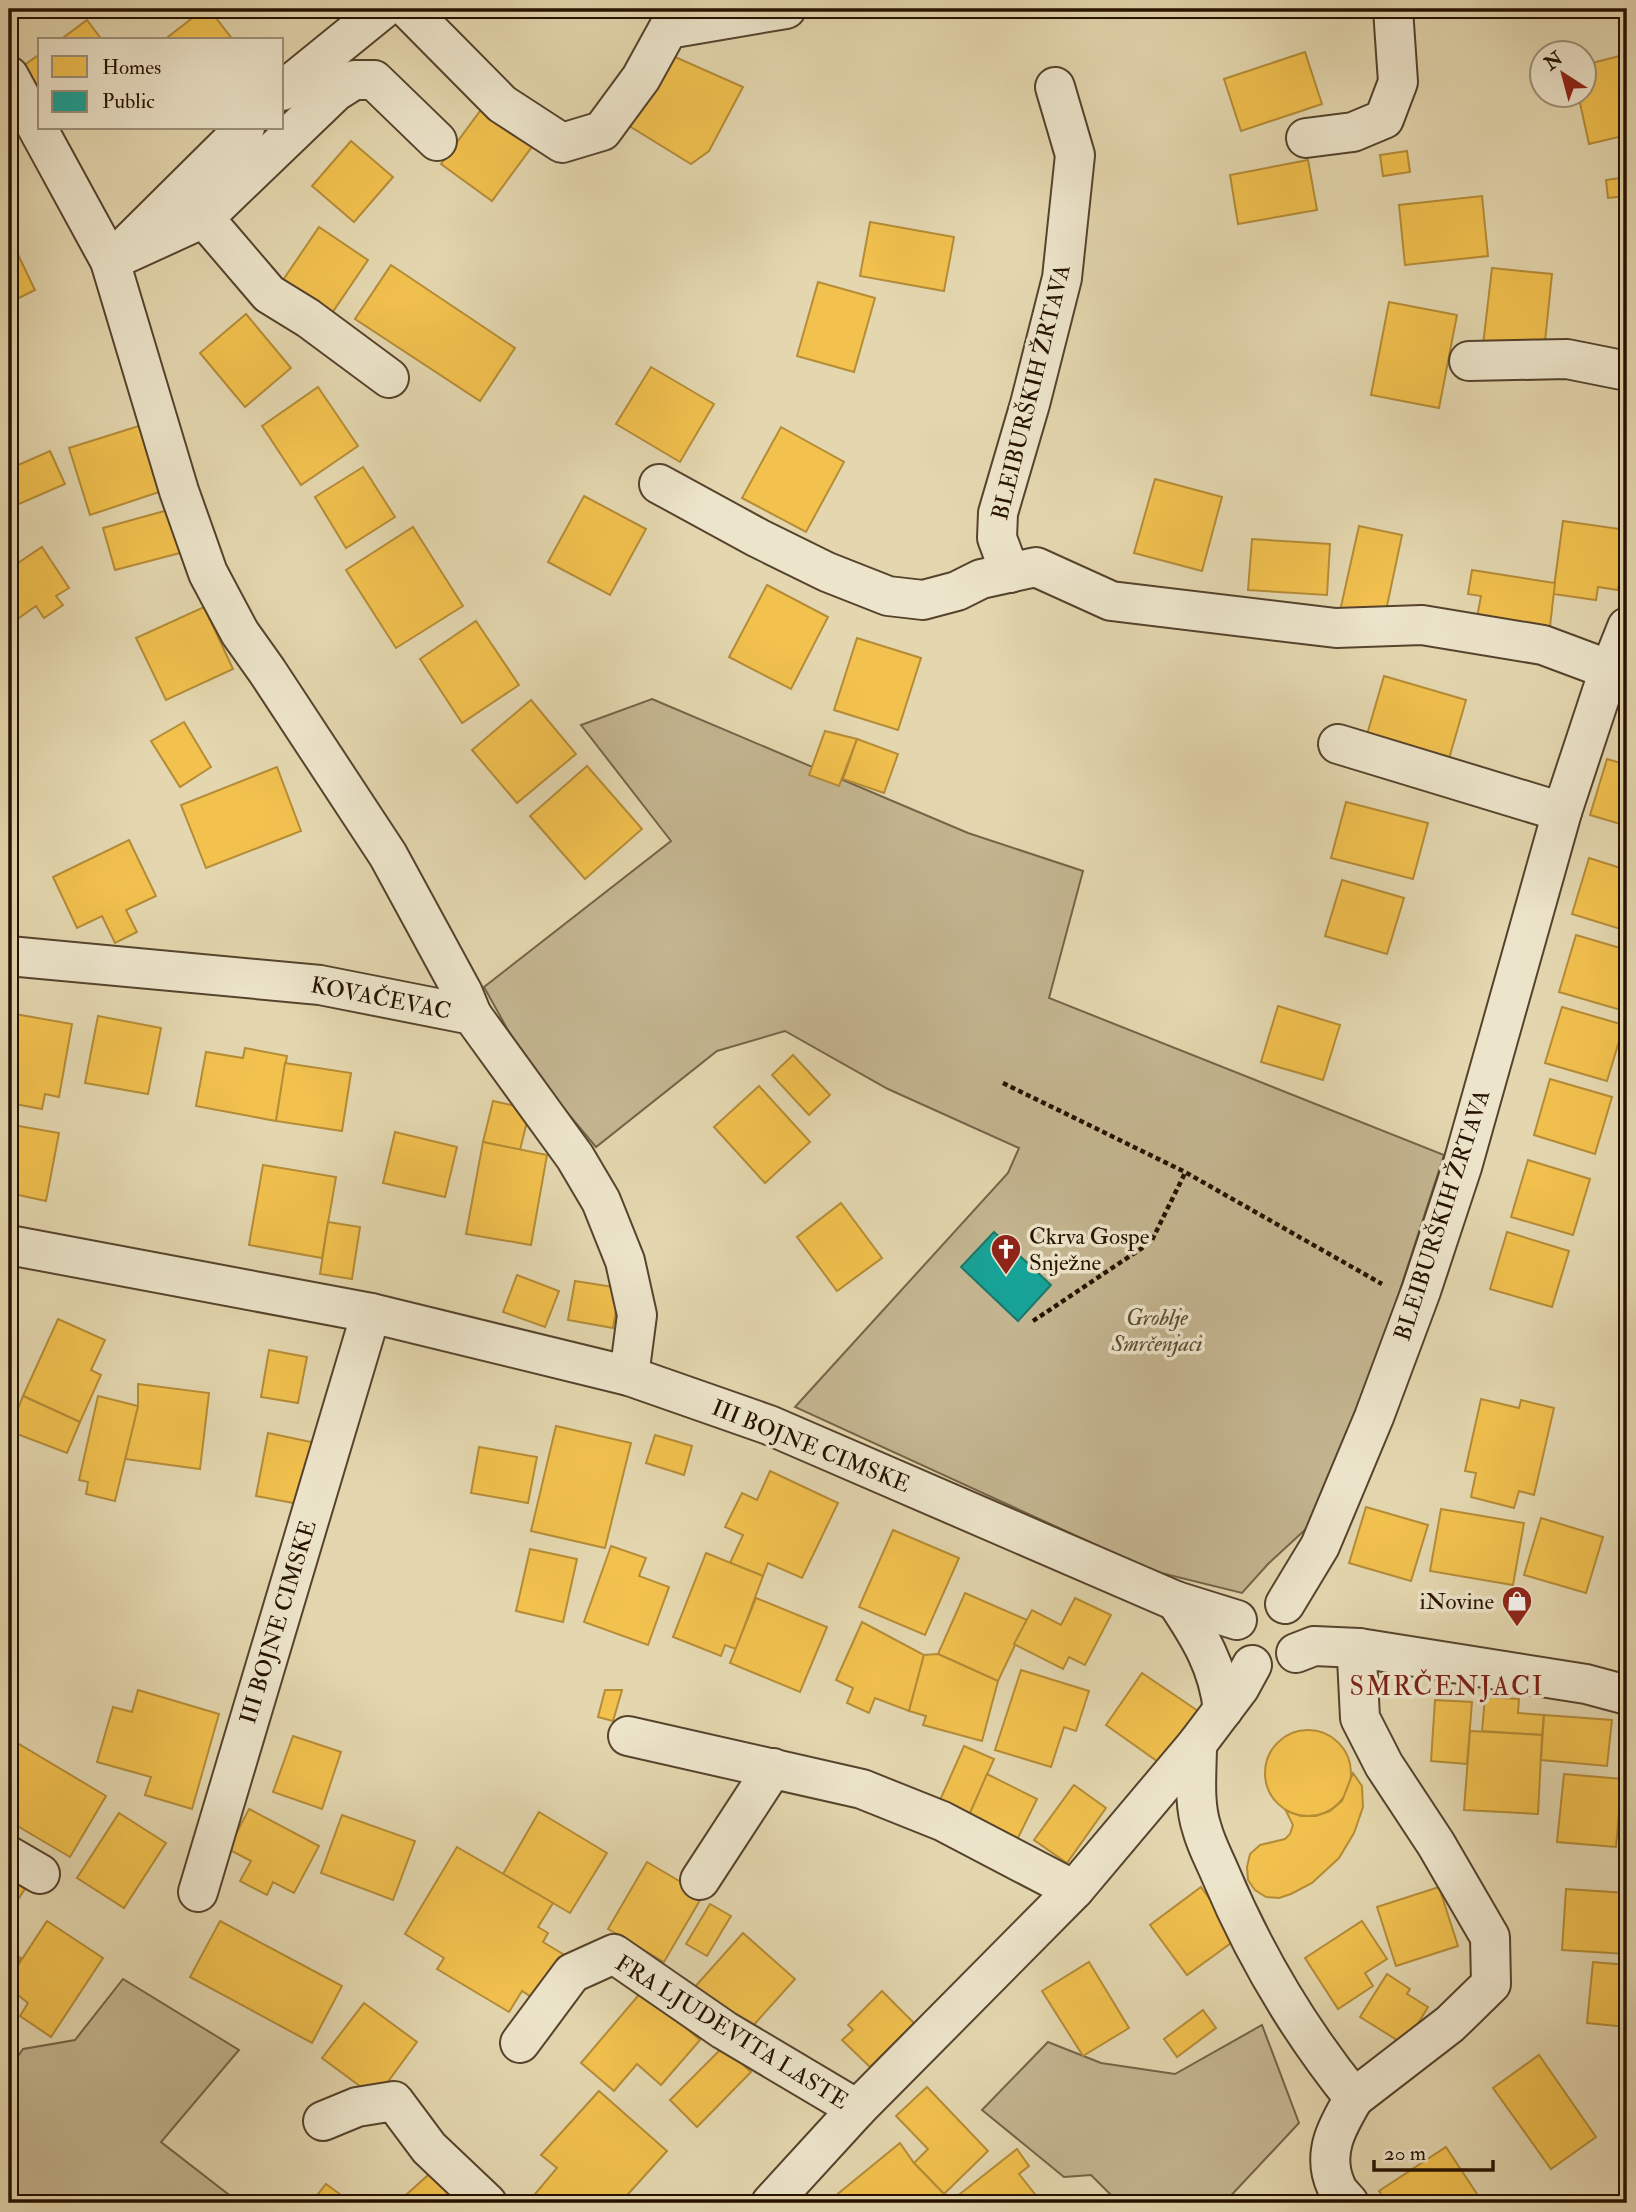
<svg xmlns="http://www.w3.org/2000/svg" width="1636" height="2212" viewBox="0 0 1636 2212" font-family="'IM FELL Double Pica',serif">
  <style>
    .green { fill: #c4b691; stroke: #756448; stroke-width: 2 }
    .homes { fill: #f2c14e; stroke: #b58c37; stroke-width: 2 }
    .public { fill: #17a398; stroke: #1c786a; stroke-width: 2 }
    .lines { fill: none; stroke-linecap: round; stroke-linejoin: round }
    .minor-casing { stroke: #56432c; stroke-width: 42 }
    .path { stroke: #261200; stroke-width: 4.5; stroke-dasharray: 5 3.5; stroke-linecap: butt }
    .minor { stroke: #ede5cb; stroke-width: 38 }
    .labels { text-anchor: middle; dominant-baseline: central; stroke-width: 7; stroke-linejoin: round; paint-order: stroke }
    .street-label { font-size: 23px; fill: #261200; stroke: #ede5cb }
    .poi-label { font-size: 23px; fill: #261200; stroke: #ede5cb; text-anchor: start }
    .park-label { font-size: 23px; font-style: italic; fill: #5d4b33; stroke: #ede5cb }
    .quarter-label { font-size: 26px; letter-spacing: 2px; fill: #7a1f14; stroke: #ede5cb }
  </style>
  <rect width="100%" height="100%" fill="#e4d7af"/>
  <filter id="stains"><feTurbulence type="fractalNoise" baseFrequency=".00286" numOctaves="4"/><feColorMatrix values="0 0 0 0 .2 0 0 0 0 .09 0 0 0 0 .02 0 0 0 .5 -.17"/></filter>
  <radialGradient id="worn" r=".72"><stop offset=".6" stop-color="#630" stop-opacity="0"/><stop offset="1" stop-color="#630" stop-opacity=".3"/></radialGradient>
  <g class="green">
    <polygon points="652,699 968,833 1083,871 1049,998 1444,1155 1385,1336 1320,1516 1268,1564 1242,1593 1153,1571 795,1407 1008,1173 1019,1148 888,1089 785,1031 717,1051 596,1147 528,1066 484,987 671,841 581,725"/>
    <polygon points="123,1979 239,2050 161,2142 233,2198 229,2203 9,2203 9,2069 23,2049 75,2040"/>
    <polygon points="1262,2025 1299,2123 1224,2203 1119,2203 1091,2175 1064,2177 982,2110 1048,2042 1101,2063 1175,2074"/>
  </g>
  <g class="homes">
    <polygon points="204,9 209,9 233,40 164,40"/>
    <polygon points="1180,9 1261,9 1261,17 1179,13"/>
    <polygon points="87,20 102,40 60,40"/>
    <polygon points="657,49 743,87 709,151 691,164 613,116"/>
    <polygon points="1305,52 1322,104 1241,131 1224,79"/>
    <polygon points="40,54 40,90 23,66"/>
    <polygon points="1627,54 1627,135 1589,144 1578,94 1584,94 1584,65"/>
    <polygon points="483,107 534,144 492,201 441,164"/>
    <polygon points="351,141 393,177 354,222 312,186"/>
    <polygon points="1407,151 1410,172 1383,176 1380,155"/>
    <polygon points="1308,160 1317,210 1238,224 1230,175"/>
    <polygon points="1627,177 1627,196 1608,198 1606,180"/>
    <polygon points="1482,196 1488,256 1405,265 1399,205"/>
    <polygon points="870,222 954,237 944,291 860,276"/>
    <polygon points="319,227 368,260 332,313 283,280"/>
    <polygon points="9,236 35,290 9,303"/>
    <polygon points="391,265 515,348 480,401 355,319"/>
    <polygon points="1492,268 1552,274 1544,351 1483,345"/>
    <polygon points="818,282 875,298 854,372 797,356"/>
    <polygon points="1389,302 1457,315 1439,408 1371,395"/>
    <polygon points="246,314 291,368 245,407 200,353"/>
    <polygon points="651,367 714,404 680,462 616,424"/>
    <polygon points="318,387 358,446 301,485 262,426"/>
    <polygon points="142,425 162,491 90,515 69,448"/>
    <polygon points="781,427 844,462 806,532 742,498"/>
    <polygon points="50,451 65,484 19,504 9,479 9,469"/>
    <polygon points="363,467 395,517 346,548 315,497"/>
    <polygon points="1155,479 1222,497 1202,571 1134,553"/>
    <polygon points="584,496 646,529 610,595 548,562"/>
    <polygon points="168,510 180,553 115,570 103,528"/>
    <polygon points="1563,521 1627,530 1618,590 1598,587 1596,600 1553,594"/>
    <polygon points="1359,526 1402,535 1384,620 1340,611"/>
    <polygon points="413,527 463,606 396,648 346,570"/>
    <polygon points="1252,539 1330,544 1327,595 1248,590"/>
    <polygon points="42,547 69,588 56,596 63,605 44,618 36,606 9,625 9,569"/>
    <polygon points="1472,570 1555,583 1549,635 1476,623 1481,596 1468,594"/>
    <polygon points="767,585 828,617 791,689 729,657"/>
    <polygon points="204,607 233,669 166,700 136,638"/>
    <polygon points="476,621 519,685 462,723 420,659"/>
    <polygon points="857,638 921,658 898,730 834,710"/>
    <polygon points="1384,676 1466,700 1446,769 1364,745"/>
    <polygon points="531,700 576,754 517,803 472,750"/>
    <polygon points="184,722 211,767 180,787 151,741"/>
    <polygon points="825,731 857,739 839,786 809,775"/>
    <polygon points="857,739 898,754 884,793 843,779"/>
    <polygon points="1607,759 1627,765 1627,826 1590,815"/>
    <polygon points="587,766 642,829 585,879 530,816"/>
    <polygon points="277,767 301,831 206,868 181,805"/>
    <polygon points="1346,802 1428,823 1413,879 1331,858"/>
    <polygon points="129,840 156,896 126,910 137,932 115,943 102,916 77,928 53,877"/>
    <polygon points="1589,858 1627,870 1627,931 1572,914"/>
    <polygon points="1342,880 1404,898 1387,954 1325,936"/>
    <polygon points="1576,935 1627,950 1627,989 1621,1010 1559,992"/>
    <polygon points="1278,1006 1340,1025 1323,1080 1261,1062"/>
    <polygon points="1562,1007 1624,1025 1607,1081 1545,1063"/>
    <polygon points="9,1013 72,1024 59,1097 45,1094 42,1109 9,1103"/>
    <polygon points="98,1016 161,1028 148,1094 85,1083"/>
    <polygon points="245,1048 287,1056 276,1121 196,1106 206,1052 243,1058"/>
    <polygon points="793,1055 830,1095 809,1115 772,1075"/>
    <polygon points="285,1063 351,1073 342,1131 276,1121"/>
    <polygon points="1550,1079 1612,1097 1595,1154 1534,1135"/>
    <polygon points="759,1086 810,1142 765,1183 714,1127"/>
    <polygon points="493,1101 530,1109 520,1150 483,1142"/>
    <polygon points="13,1125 59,1133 46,1201 9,1193 9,1150"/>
    <polygon points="395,1132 457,1147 445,1197 383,1183"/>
    <polygon points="483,1142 547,1155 531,1245 466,1234"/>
    <polygon points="1528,1160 1590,1179 1573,1235 1511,1217"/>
    <polygon points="263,1165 336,1177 322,1258 249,1245"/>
    <polygon points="841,1203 882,1258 837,1291 797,1237"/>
    <polygon points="328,1222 360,1227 352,1279 320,1274"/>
    <polygon points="1507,1232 1569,1251 1552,1307 1490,1289"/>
    <polygon points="517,1275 559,1291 545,1327 503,1312"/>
    <polygon points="575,1281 620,1288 613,1328 568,1320"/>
    <polygon points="58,1319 105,1340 91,1370 101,1375 80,1422 23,1396"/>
    <polygon points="269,1350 307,1357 298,1403 261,1397"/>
    <polygon points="138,1384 209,1393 200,1469 125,1459 138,1406"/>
    <polygon points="23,1396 80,1422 67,1453 9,1431"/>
    <polygon points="98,1396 138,1406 115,1501 86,1494 88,1482 79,1480"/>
    <polygon points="1481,1399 1519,1408 1521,1400 1554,1408 1534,1495 1519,1491 1514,1508 1471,1497 1476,1473 1465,1471"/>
    <polygon points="556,1426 631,1443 605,1548 531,1531"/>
    <polygon points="268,1433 316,1443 304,1505 256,1496"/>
    <polygon points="655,1435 692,1446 684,1475 646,1463"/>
    <polygon points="479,1447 537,1457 528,1503 471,1493"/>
    <polygon points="770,1471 838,1503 802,1578 768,1563 763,1576 730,1563 743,1535 725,1527 742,1493 757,1500"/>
    <polygon points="1366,1507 1428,1525 1411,1581 1349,1563"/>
    <polygon points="1441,1509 1524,1523 1513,1585 1430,1571"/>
    <polygon points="1541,1518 1603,1537 1586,1593 1524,1575"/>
    <polygon points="893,1530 959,1558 925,1635 859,1607"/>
    <polygon points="611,1546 646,1558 639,1576 669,1587 648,1645 584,1622"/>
    <polygon points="530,1549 577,1559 563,1622 516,1611"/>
    <polygon points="706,1553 763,1576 736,1649 725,1645 721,1656 673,1637"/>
    <polygon points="965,1593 1027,1620 998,1681 938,1654"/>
    <polygon points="756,1598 827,1627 800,1692 730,1663"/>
    <polygon points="1075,1598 1111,1615 1085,1665 1069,1657 1063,1669 1014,1644 1032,1610 1061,1625"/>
    <polygon points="862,1622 924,1655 909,1711 875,1698 869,1713 847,1703 853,1688 836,1680"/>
    <polygon points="938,1654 998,1681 982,1741 923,1725 926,1716 909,1711 924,1655"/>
    <polygon points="1021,1670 1089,1691 1076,1731 1064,1727 1051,1767 995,1750"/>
    <polygon points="1142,1673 1201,1713 1164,1766 1106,1725"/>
    <polygon points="138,1690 219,1714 192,1809 145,1795 151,1777 97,1762 113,1707 132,1712"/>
    <polygon points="605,1690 622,1690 613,1721 598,1717"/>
    <polygon points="1485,1697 1519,1699 1518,1713 1544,1715 1542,1735 1482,1731"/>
    <polygon points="1435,1700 1472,1702 1467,1764 1431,1761"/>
    <polygon points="1544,1715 1612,1720 1607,1766 1541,1760"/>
    <circle cx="1308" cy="1773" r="43"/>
    <polygon points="1470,1731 1542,1735 1538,1814 1464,1810"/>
    <polygon points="293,1736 341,1752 322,1809 273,1792"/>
    <polygon points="9,1738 106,1796 70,1857 9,1821"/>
    <polygon points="964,1746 994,1759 967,1820 937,1807"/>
    <polygon points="1353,1773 1362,1786 1363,1807 1354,1833 1339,1858 1312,1883 1291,1894 1279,1898 1266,1897 1255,1890 1248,1880 1247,1867 1250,1854 1260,1845 1285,1839 1290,1834 1293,1825 1286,1811 1301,1816 1316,1816 1330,1811 1342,1801"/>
    <polygon points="987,1774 1037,1799 1015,1844 967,1820"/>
    <polygon points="1564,1774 1622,1779 1616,1847 1557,1842"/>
    <polygon points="1074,1785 1106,1808 1067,1863 1034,1840"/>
    <polygon points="249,1809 319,1846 294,1893 273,1882 267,1895 240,1881 251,1861 228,1849"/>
    <polygon points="539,1812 607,1853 570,1913 503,1874"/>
    <polygon points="119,1813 166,1843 124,1908 77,1878"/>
    <polygon points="342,1815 415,1841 393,1900 321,1873"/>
    <polygon points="457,1847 553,1903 538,1927 548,1933 543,1942 563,1954 536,2000 522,1991 509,2012 437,1969 444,1958 405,1934"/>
    <polygon points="647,1862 703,1895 664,1962 608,1929"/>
    <polygon points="9,1878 25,1889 13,1907 9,1905"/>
    <polygon points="1201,1887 1238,1938 1187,1975 1150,1925"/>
    <polygon points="1439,1887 1458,1946 1396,1966 1377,1907"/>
    <polygon points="1566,1889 1627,1893 1627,1954 1562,1950"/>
    <polygon points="710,1904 731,1916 707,1956 686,1944"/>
    <polygon points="47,1921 103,1958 51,2037 20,2016 28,2003 9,1988 9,1979"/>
    <polygon points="220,1921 342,1986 312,2043 190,1977"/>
    <polygon points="1362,1921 1387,1959 1365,1973 1373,1986 1338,2009 1305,1958"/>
    <polygon points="743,1933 795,1979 752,2027 743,2019 736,2027 693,1989"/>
    <polygon points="9,1951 21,1958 9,1979"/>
    <polygon points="1089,1962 1129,2028 1083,2056 1042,1991"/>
    <polygon points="1593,1962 1627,1965 1627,2027 1587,2023"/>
    <polygon points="1387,1974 1410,1989 1407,1994 1428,2007 1405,2045 1360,2017"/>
    <polygon points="643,1990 700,2040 661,2085 637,2064 614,2091 581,2063"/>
    <polygon points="882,1991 914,2023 870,2067 842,2040 853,2030 848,2025"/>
    <polygon points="364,2003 417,2042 376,2098 322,2058"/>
    <polygon points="1203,2010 1216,2028 1177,2057 1164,2039"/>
    <polygon points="724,2046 751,2072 697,2127 670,2100"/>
    <polygon points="1539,2055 1596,2137 1551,2169 1493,2088"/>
    <polygon points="927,2087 988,2151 944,2194 914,2163 928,2149 896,2116"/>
    <polygon points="599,2091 667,2151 620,2203 534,2203 530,2200 557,2168 541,2155"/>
    <polygon points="900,2143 914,2163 944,2194 932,2203 831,2203 829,2201"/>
    <polygon points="1446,2147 1483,2203 1387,2203 1379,2191"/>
    <polygon points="1017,2149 1029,2166 1019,2174 1042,2203 953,2203 951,2201"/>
    <polygon points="436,2168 469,2203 397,2203"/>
    <polygon points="326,2184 352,2203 311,2203"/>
    <polygon points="1627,2192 1627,2203 1611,2203"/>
  </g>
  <polygon class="public" points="994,1232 1051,1285 1018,1321 961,1267"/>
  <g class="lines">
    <g class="minor-casing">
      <g id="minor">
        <polyline points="408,9 502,104 562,143 602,131 641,78 668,29 786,9"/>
        <polyline points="9,76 110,261 179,491 208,573 240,633 267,671 388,855 463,993 472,1015"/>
        <polyline points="282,91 383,9"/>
        <polyline points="1306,138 1353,132 1384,119 1398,82 1393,9"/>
        <polyline points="204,218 269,294 308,318 389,378"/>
        <polyline points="130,242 245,128"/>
        <polyline points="110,261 204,218 335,92 354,80 374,80 437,141"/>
        <polyline points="1469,361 1567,359 1627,371"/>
        <polyline points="659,484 758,538 827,572 888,596 923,600 957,591 981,579 1036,567 1111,601 1336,628 1422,625 1543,645 1610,670"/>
        <polyline points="1010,573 997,538 998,513 1030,404 1062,278 1075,155 1055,87"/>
        <polyline points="1338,744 1562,812"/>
        <polyline points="9,956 320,985 472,1015 575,1157 601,1201 625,1261 637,1315 629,1376"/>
        <polyline points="9,1245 371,1313 629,1376 769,1425 1176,1601 1237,1620"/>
        <path d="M1176 1601C1200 1637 1218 1666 1223 1710"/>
        <polyline points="1285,1604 1320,1546 1374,1417 1421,1291 1462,1167 1562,812 1605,682 1627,627"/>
        <polyline points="1296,1653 1314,1646 1359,1648 1586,1684 1627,1695"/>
        <polyline points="628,1736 862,1789 942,1821 1074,1890"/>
        <path d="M1197 1744C1197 1771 1193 1803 1202 1829 1206 1844 1214 1859 1220 1873 1254 1954 1299 2030 1354 2098 1338 2125 1321 2153 1336 2186 1338 2192 1345 2198 1349 2203"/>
        <polyline points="9,1856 40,1874"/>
        <polyline points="700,1880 773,1768"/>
        <polyline points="198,1892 371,1313"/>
        <polyline points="520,2043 572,1973 614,1954 724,2030 857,2109"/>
        <polyline points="1354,2098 1450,2024 1491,1984 1490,1937 1436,1844 1384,1765 1360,1718 1357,1658 1359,1648"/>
        <polyline points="323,2121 357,2107 394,2101 429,2148 487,2203"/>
        <polyline points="771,2203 857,2109 1074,1890 1197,1744 1240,1687 1252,1665"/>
      </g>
    </g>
    <g class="path">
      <polyline points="1003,1083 1185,1172 1382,1284"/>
      <polyline points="1033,1321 1151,1242 1185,1173"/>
    </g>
    <use href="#minor" class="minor"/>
  </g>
  <defs>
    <g id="church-pin" transform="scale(1.575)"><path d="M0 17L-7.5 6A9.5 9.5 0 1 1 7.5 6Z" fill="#8f2418" stroke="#ede5cb"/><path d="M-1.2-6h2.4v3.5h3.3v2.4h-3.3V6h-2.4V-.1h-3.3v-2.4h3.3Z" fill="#fff"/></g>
    <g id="shop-pin" transform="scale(1.575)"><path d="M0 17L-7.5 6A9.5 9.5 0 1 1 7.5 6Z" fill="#8f2418" stroke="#ede5cb"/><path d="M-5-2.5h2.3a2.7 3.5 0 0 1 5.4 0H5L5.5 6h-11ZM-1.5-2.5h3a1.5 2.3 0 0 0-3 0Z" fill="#fff"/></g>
  </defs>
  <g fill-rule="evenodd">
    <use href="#church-pin" x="1006" y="1249"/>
    <use href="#shop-pin" x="1517" y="1601"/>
  </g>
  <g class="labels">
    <g class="street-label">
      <text transform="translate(1031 392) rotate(-76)">BLEIBURŠKIH ŽRTAVA</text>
      <text transform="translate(381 998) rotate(11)">KOVAČEVAC</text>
      <text transform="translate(1442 1215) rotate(-72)">BLEIBURŠKIH ŽRTAVA</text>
      <text transform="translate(811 1446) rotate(22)">III BOJNE CIMSKE</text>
      <text transform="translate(278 1622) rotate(-73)">III BOJNE CIMSKE</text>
      <text transform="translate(732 2032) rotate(32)">FRA LJUDEVITA LASTE</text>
    </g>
    <g class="poi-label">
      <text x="1029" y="1236">Ckrva Gospe<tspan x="1029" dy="26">Snježne</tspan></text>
      <text x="1494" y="1601" text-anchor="end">iNovine</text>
    </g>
    <g class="park-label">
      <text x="1157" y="1317">Groblje<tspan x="1157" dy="26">Smrčenjaci</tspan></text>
    </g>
    <g class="quarter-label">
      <text x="1447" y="1687">SMRČENJACI</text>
    </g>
  </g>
  <rect width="1636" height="2212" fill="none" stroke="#e4d7af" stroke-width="35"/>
  <rect x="10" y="10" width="1615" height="2191" fill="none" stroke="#261200" stroke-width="3.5"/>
  <rect x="18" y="18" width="1601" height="2177" fill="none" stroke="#261200" stroke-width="2"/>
  <rect x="38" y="38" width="245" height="91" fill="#ede5cb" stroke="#9d917a" stroke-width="2"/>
  <rect x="52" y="56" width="35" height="21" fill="#f2c14e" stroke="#9d917a" stroke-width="2"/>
  <text x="102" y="74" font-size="21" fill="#261200">Homes</text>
  <rect x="52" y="91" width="35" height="21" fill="#17a398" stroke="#9d917a" stroke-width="2"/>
  <text x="102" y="108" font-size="21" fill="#261200">Public</text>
  <g transform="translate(1563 74) rotate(324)"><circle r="33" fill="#ede5cb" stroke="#9d917a" stroke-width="2"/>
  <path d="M0-5L12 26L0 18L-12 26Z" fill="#8f2418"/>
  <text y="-10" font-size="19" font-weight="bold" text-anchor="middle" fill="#261200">N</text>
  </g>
  <path d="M1374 2160v10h119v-10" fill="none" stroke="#261200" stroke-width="3.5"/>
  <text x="1384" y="2160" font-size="21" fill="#261200" stroke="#ede5cb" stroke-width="5" paint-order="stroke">20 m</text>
  <rect width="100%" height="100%" filter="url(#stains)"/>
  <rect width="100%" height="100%" fill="url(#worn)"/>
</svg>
